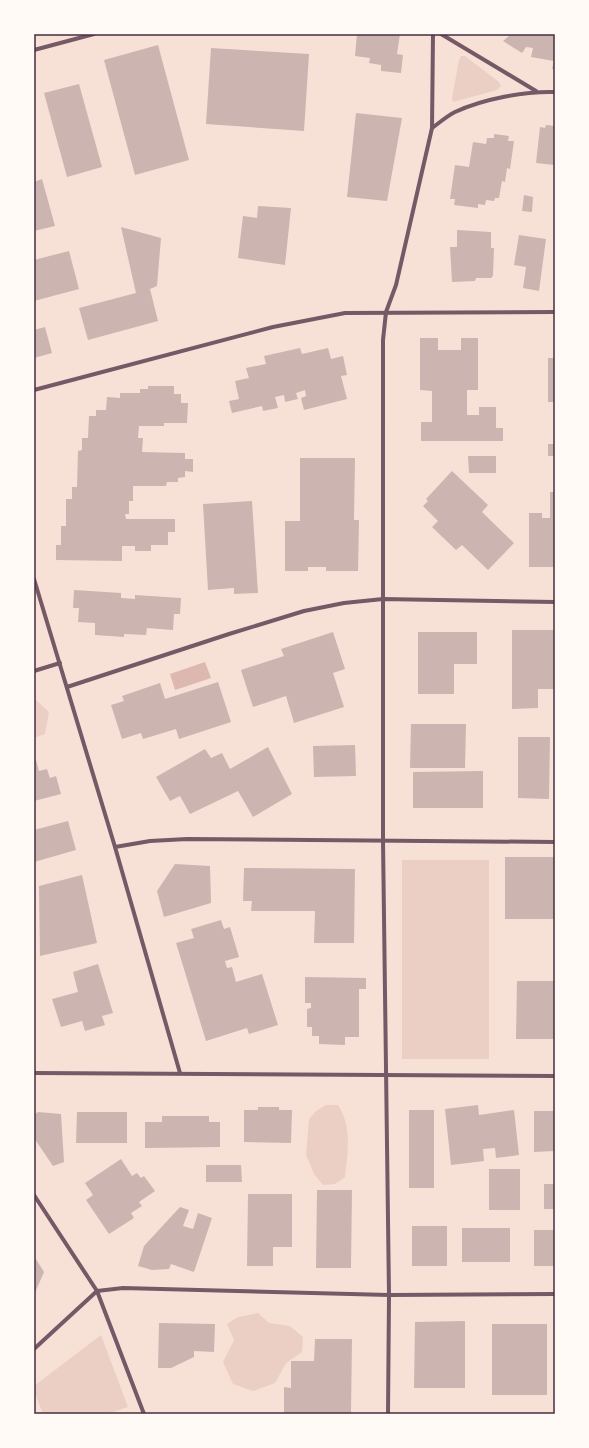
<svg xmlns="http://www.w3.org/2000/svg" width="589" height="1448" viewBox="0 0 589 1448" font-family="'Fira Sans',sans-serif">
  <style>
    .green { fill: #ebcfc5 }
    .water { fill: #dcb8b0 }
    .building { fill: #ccb4b1 }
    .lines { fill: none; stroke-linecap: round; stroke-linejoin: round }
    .minor { stroke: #755966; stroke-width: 4 }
    .neatline { fill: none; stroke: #4a2c40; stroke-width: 1.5 }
  </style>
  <rect width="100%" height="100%" fill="#f7e1d7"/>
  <g class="green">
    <polygon points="461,56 465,56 499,82 501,86 497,90 453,102 452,98 459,60"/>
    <polygon points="34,698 49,712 45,734 34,738"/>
    <rect x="402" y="860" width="87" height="199"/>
    <path d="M326 1105H338C352 1126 348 1153 345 1177L335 1184 323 1185 314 1174 306 1155 309 1119 316 1111Z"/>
    <polygon points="258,1313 269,1323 290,1326 303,1337 302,1352 286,1363 275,1383 253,1391 233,1384 223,1362 234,1340 227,1324 238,1317"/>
    <polygon points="101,1335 128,1407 107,1414 43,1414 34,1391 34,1386"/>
  </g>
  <polygon class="water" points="205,662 211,678 175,690 170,674"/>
  <g class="building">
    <polygon points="357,34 400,34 397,54 403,55 401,73 381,71 381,65 369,63 370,58 355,56"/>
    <polygon points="501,34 555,34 555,69 552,69 554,61 531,57 533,48 526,47 522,53 503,41 509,36"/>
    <polygon points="158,45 189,160 135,175 104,60"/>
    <polygon points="211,48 309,54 304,131 206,124"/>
    <polygon points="79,84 102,167 67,177 44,93"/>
    <polygon points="356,113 402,118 387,201 347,197"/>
    <polygon points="546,125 555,126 555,165 536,163 540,127 545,128"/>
    <polygon points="494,134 509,136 508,141 514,141 510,169 507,168 505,182 502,181 499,198 495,198 494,201 486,200 485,205 478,204 478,208 454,205 455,199 450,199 455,165 469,167 473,142 486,144 487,138 494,138"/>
    <polygon points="42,179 55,226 34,231 34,182"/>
    <polygon points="524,195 533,197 532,212 522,211"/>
    <polygon points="258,206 291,208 285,265 238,258 243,216 257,218"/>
    <polygon points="121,227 161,238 157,286 150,289 158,321 88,340 79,308 136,293"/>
    <polygon points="457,230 491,232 491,248 494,248 493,276 491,278 476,278 475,281 452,282 450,247 457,247"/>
    <polygon points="519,235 546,239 539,291 523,288 526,267 514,265"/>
    <polygon points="69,251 79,289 34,301 34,260"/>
    <polygon points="45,327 52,353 34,358 34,330"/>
    <polygon points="420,338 438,338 438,350 461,350 461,338 478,338 478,390 467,390 467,415 479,415 479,407 496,407 496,428 503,428 503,441 421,441 421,422 432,422 432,391 420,390"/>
    <polygon points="300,348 302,354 328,348 331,359 343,356 347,375 341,376 347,399 304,410 301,398 306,396 305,390 296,393 298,399 285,402 284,395 275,397 278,408 263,411 262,406 232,413 229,401 239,399 235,381 249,378 246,368 266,364 264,356"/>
    <rect x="548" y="358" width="7" height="44"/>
    <polygon points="148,386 174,386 174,394 181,394 181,403 188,403 187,423 164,423 164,426 139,426 138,438 143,438 142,452 185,453 185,459 193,459 193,472 185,471 185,477 178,478 178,482 167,482 166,486 133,486 133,501 129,501 129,514 125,514 126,519 175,519 175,532 168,532 168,545 151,545 151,551 135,551 135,546 122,546 122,561 56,560 56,545 61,545 61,526 66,526 66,499 72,499 72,487 77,487 78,451 82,450 82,438 88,438 89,416 96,416 96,410 106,410 107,397 120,398 120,393 140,393 140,389 148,389"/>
    <rect x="548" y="444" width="7" height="12"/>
    <polygon points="468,456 496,456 496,473 469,473"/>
    <polygon points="300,458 355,458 354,520 359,520 358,571 326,571 326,567 308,567 308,571 285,571 285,521 300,521"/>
    <polygon points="452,471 488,505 482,512 514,543 488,570 462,545 456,550 432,527 438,521 423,506 428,501 426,499"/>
    <polygon points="550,492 555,492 555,567 529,567 529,513 542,513 542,518 550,518"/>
    <polygon points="252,501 258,593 234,594 234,588 208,590 203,504"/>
    <polygon points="74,590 121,593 121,598 135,599 135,595 181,598 180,614 174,614 173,630 147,628 146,635 124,634 124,637 95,635 95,623 78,622 79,608 73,608"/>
    <polygon points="512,630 555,630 555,689 538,689 538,708 512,709"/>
    <polygon points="333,632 345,669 333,673 344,707 294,723 286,696 253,707 241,670 284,656 281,649"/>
    <polygon points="418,632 477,632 477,664 454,664 454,694 418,694"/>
    <polygon points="218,682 231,722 179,739 176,729 143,739 141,733 122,739 111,705 124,701 122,696 160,683 165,699"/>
    <polygon points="411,724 466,724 465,768 410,768"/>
    <polygon points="518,737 550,737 549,799 518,798"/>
    <polygon points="355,745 356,776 314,777 313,746"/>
    <polygon points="268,747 292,794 253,817 238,791 190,814 180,796 170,801 156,777 205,749 211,758 222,753 230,769"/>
    <polygon points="34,760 36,760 39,771 47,769 50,778 56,776 61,794 34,801"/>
    <polygon points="483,771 483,808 413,808 413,772"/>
    <polygon points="68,821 76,850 34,862 34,830"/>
    <rect x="505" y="857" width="49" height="62"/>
    <polygon points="175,864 210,866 211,903 164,917 157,891"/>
    <polygon points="244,868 355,869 354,943 314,943 315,911 251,911 252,901 243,901"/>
    <polygon points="82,875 97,943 40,956 39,886"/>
    <polygon points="221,920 224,929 230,927 239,957 225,961 227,968 232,967 236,982 262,974 278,1025 249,1034 247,1028 206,1041 176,943 194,938 191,929"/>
    <polygon points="98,964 113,1013 102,1016 105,1025 85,1031 82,1021 61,1027 52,999 78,992 73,972"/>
    <polygon points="305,977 366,978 366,989 359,989 359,1037 345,1037 345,1045 319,1044 319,1036 312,1036 312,1027 307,1027 307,1009 311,1008 311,1003 305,1003"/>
    <polygon points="517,981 555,981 554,1039 516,1039"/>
    <polygon points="478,1105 479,1115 514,1110 519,1155 496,1158 495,1148 483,1149 484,1161 451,1165 445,1109"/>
    <polygon points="258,1107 279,1107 279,1110 292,1110 291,1143 244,1142 244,1110 258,1110"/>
    <rect x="409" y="1110" width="25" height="78"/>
    <polygon points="534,1111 555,1111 555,1151 534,1152"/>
    <polygon points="38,1112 61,1114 64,1162 53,1166 34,1138 34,1115"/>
    <polygon points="77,1112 127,1112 127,1143 76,1143"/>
    <polygon points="162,1116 209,1116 209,1122 220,1122 220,1147 145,1148 145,1122 162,1122"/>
    <polygon points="121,1159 132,1176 137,1173 141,1178 144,1176 155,1191 139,1202 142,1206 131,1213 134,1218 109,1234 86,1200 93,1195 85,1183"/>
    <polygon points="206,1165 241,1165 242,1182 206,1182"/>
    <rect x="489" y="1169" width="31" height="41"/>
    <rect x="544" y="1184" width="11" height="25"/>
    <polygon points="317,1190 352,1190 351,1268 316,1268"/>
    <polygon points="248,1194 292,1194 292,1247 273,1247 273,1266 247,1266"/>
    <polygon points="180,1207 189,1210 183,1226 193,1229 198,1213 212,1218 194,1272 171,1264 169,1269 152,1270 138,1266 144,1246"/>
    <rect x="412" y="1226" width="35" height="40"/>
    <rect x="462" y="1228" width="48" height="34"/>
    <rect x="534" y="1230" width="21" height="36"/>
    <polygon points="34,1256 44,1272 34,1295"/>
    <polygon points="465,1321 465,1388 414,1388 415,1322"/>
    <polygon points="159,1323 215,1324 214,1352 194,1351 194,1357 171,1368 158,1368"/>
    <rect x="492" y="1324" width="55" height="71"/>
    <polygon points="315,1339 352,1339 351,1413 284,1413 284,1387 291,1388 291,1361 314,1361"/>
  </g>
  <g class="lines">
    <g class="minor">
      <polyline points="441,34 536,91"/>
      <polyline points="34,50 94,34"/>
      <path d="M432 128C439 123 447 116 455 112 483 99 525 91 555 92"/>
      <polyline points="34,390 273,327 345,313 555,312"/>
      <polyline points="34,579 115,847 180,1073"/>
      <polyline points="34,671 60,663"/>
      <polyline points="67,687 229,634 304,611 344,603 383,599 555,602"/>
      <polyline points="115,847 150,841 187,839 555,842"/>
      <polyline points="34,1073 555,1076"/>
      <polyline points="34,1195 97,1291 144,1414"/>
      <polyline points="34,1349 97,1291 123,1288 389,1295 555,1294"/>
      <polyline points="388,1414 389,1295 383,841 383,340 386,312 396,285 432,128 433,34"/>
    </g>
  </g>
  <rect width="589" height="1448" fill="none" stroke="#fffaf5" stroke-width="70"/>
  <rect x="35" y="35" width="519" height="1378" class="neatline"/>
</svg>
